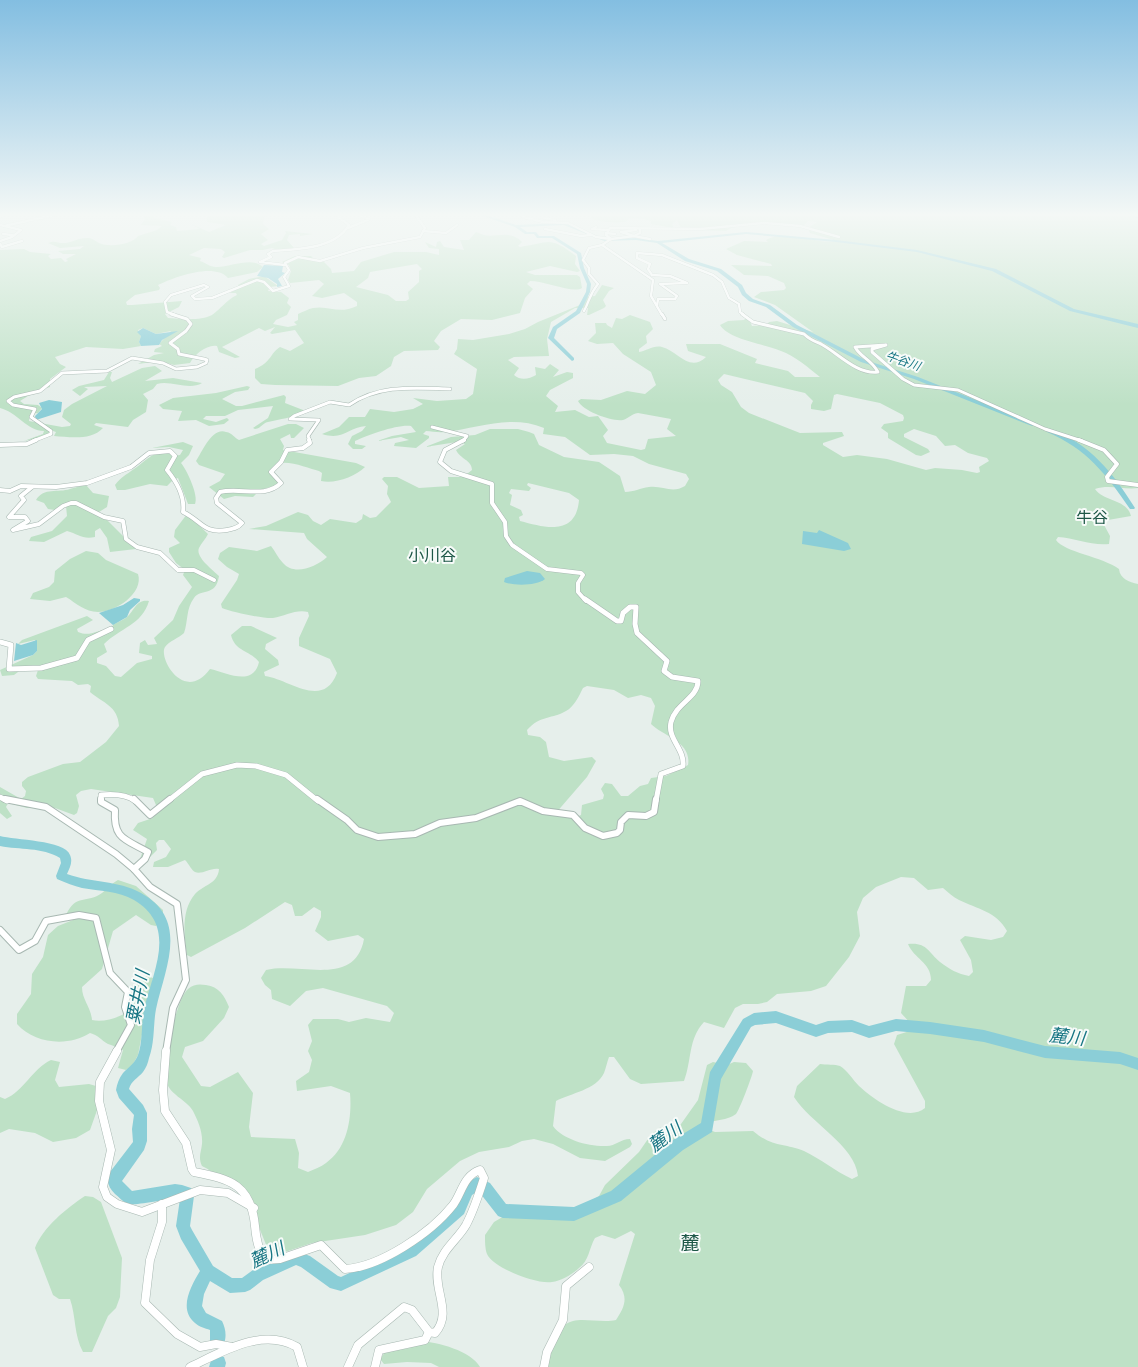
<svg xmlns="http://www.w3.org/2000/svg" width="1138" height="1367" viewBox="0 0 1138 1367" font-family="'Fira Sans','Noto Sans JP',sans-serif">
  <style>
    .green { fill: #bee1c6; fill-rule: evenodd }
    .water { fill: #8bced7 }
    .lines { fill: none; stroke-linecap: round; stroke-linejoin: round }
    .river { fill: #8bced7; fill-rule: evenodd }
    .minor-far5-casing { stroke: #a8b8b2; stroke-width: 3 }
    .minor-far4-casing { stroke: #a8b8b2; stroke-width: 4 }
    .minor-far3-casing { stroke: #a8b8b2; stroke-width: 5 }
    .minor-far2-casing { stroke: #a8b8b2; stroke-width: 6 }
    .minor-far1-casing { stroke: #a8b8b2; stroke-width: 8 }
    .minor-casing { stroke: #a8b8b2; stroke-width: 9 }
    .secondary-casing { stroke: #a3bcb2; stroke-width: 1 }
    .minor-far5 { stroke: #fff; stroke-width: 2.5 }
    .minor-far4 { stroke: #fff; stroke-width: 3 }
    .minor-far3 { stroke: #fff; stroke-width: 4 }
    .minor-far2 { stroke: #fff; stroke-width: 5 }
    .minor-far1 { stroke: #fff; stroke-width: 6 }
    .minor { stroke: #fff; stroke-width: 8 }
    .secondary { fill: #fff; fill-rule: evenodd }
    .labels { text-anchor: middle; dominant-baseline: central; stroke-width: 4; stroke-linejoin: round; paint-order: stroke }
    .far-water-label { font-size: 12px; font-style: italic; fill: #187684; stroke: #f7fbf9 }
    .quarter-label { font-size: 16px; fill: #1d5747; stroke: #f7fbf9 }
    .near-water-label { font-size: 18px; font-style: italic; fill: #187684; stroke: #f7fbf9 }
    .near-quarter-label { font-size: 19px; fill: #1d5747; stroke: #f7fbf9 }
  </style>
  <rect width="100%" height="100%" fill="#e6efeb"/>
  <g class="green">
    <path d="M141 213H148L154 218 172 222 170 225 176 227 177 231 200 229 191 224 209 232 226 225 207 222V217L212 214 271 213 264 218 263 224 269 229 261 234 268 240 261 244 264 246 282 240 286 233 285 231 313 234 300 236V234L289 235 287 240 294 248 283 252 272 248 263 250H250L224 258 222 257 225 252 221 249 204 248 189 255 201 258 200 261C206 263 210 267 216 267 228 268 252 256 263 267L257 272 228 278C215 262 174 277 158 285L160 288 159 290 135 295 126 302 127 305H132L182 301 179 307 165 314 168 318C181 319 201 321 212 315 221 309 226 300 237 295L236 293H230L239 287 238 285 249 279 264 276 278 286 270 287 268 291 281 292 289 298 287 303 291 307 287 315 276 320 273 324 288 327 297 325 294 322 298 320V314C303 312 308 309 313 308 330 305 338 315 357 306V302L344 293 322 298 312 296 324 284 319 280 290 283 288 280 291 271 289 265 282 262 295 256H311L316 261H323L331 269 332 273 354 271 361 262 394 252H426L439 255V249L429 248 425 242 436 247 437 242 440 241 444 247 464 250 460 240H469L476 232C479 233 481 234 484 235 495 238 510 229 522 242L518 246 520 247C550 243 548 235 576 256L575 264 580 271 577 272 550 266 526 272 535 275H577L580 277 582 288C574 294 545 281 530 281L527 284 533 289 525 298 520 313 492 320 461 319 441 331 434 341 440 347 438 350 404 351 394 357 391 366 376 376 359 378 338 386 275 385 261 384 255 378V369C272 362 270 353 280 347L290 351 304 343 295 330 272 334 270 333 275 327 265 331 259 328 222 347 240 357 235 358 219 352 217 346C207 344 194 355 190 363L174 365 160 361 138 364 154 355 164 353 154 352 155 349 162 346 159 344 171 331 156 334 143 328 138 330 141 336 139 342 141 346 123 349 86 347 55 357 60 364 66 367 50 379V387L36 391 20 401 24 404 38 405 42 408 38 413 30 414 29 421 62 427 70 426 71 424 62 417 64 410 72 404 107 386 84 387 88 389 80 396 72 390 79 386 104 380 109 372H112L110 378 112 382 142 368 155 366 162 371 145 381 173 378 202 383C189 391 171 380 157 384L153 389 143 394 148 400 146 412 133 420 128 427 96 423 94 425 103 428C91 441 69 437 54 436L56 432 53 431 43 437 24 441 43 434 44 431C27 431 17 412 0 408V250L24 249 30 252 51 254 48 256 51 259 61 258 65 262 68 261 66 259 76 254H63L58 251 80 249 84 246 60 248 48 243C55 240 57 243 63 243 72 243 79 237 89 238 94 239 95 241 99 243 110 248 133 244 138 236L157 230 162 226 141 225 145 219ZM417 264 422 269 419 271V282L408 292 409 299 406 301H396L388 295 356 287 368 278 370 272Z"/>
    <path d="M587 213H1126L1138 217V488C1124 490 1109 484 1095 489 1104 502 1127 499 1131 516L1108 520 1103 523 1110 536 1109 544C1092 546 1075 538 1058 537L1056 540C1064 552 1103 557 1119 569 1120 579 1129 582 1138 584V1367H543C549 1348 552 1327 573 1321 584 1318 603 1323 616 1320 624 1308 629 1298 619 1285L635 1234 631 1231 615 1239 602 1235 595 1238C589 1248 589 1261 579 1268 573 1274 561 1281 552 1282 538 1285 493 1268 487 1254 485 1249 485 1241 485 1235L494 1222 506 1215 581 1207 599 1196 605 1185 639 1152 650 1136 659 1128 681 1124 698 1100 707 1065 713 1062 727 1065 734 1062 746 1063 753 1071C752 1077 739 1111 736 1114 727 1121 715 1119 706 1124L710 1130 715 1132 753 1131C773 1148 784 1143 804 1151 821 1159 835 1171 852 1179L858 1176C855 1145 810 1123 794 1097L797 1086 820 1064C826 1065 835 1064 840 1066 847 1070 853 1080 859 1086 874 1100 907 1123 925 1108V1101L894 1044 897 1035 913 1030 912 1025 901 1013 906 986H926L931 980C931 962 914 959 908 944 927 942 928 952 940 962 949 969 958 974 969 976L973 972 971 960 960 940 965 936 991 940 1003 937 1007 931C996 911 977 909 959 900 953 897 948 892 943 888L928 890 914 878 901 877 876 887 863 898 857 912 860 936 849 957 826 986 811 991 777 994 767 1002 758 1004H743L735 1008 724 1028 704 1022C688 1039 692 1060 684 1081L641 1084 630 1079 614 1057H609C607 1062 606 1068 604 1073 596 1090 571 1093 556 1101L553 1126C563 1140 590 1147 607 1146 615 1146 621 1139 630 1139L632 1144 630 1147 605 1161 580 1158 553 1144 534 1139 522 1141 509 1147 479 1152 460 1161 427 1189 413 1212 396 1225 365 1235 312 1243 276 1255 267 1247 254 1215 238 1190C223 1185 217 1173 202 1166 198 1157 201 1153 202 1144 203 1132 198 1121 193 1111 187 1100 168 1094 166 1080 163 1064 176 999 188 989 194 984 199 984 206 985 219 987 224 995 229 1007L224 1018 203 1041 185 1047 182 1057 201 1086 210 1087 238 1072 253 1093 249 1127 251 1137 295 1139 299 1153 298 1168 308 1172C314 1169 321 1167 326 1163 348 1148 352 1117 350 1093L331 1086 297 1091 296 1081 309 1072 312 1060 308 1051 312 1041 308 1025 313 1019H338L349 1022 366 1018 390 1022 394 1013 387 1006 323 988 306 991 290 1006 272 999 271 990 265 985 261 978 266 970C300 962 355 988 364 939L358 935 328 941 315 931 321 917V911L314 907 302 916H295L292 905 285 902 245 928 191 957 187 955C184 934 181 911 195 894 203 885 218 884 219 869 211 867 202 875 195 872 192 871 189 864 185 860L168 867H153L154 862 166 857 171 849 164 840H159L156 843 157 850 147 860 140 859 147 839 133 830 138 823 153 818 156 805 153 798 91 789 81 791 76 795 79 806 77 813 74 815 55 808H27L8 803 6 807 12 816 7 819 0 813V787L21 799 25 796 26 791 22 786V782L28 777 63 764 80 762 106 742 119 726C118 706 103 703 90 692L91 686 88 684 78 685 72 681 38 679 36 676 38 670 22 669 14 675 2 676 0 670 33 655 37 651 35 640 18 644 22 640 87 616 93 620 77 629 78 632C92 638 99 627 112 630L113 625C117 622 124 620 127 617 135 610 136 599 149 601 142 625 120 628 104 644L107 652 97 658V663L106 666 115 676 121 677 137 663 152 659V656L139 653 140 643 145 640 148 645 157 644 154 638 173 620 179 606 192 587 183 575 185 570 176 563 169 552V548L180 543 174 537 175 530 187 514 208 534C206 539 201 543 199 548 195 557 213 570 219 576 216 597 201 588 194 598 186 608 188 622 184 633 179 638 169 641 165 647 158 658 184 704 210 669 226 672 253 688 259 662 250 650 235 652 231 635L242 626H251L277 638 266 644 265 649 278 660 279 665 264 672 265 676C289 679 323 710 337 673L330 659 299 646V638L309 616 308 612C296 609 285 616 273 618 265 619 231 612 222 608L221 604 237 580 239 574 227 567 218 559 220 553 229 547 257 551 271 546C275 551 278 558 283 563 294 576 316 567 327 557L307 539 304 533 249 529 266 526 298 512 308 515 313 521 321 525 330 519 356 523 362 519 363 514 370 518 376 517 391 502 387 494 388 486 382 479 384 477H397L419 488 449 486 448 477H463L472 470C472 460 460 459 456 450L465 444 457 442 425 447 451 437 475 435 490 429H518L529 432 534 434 539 445 564 457 599 462 620 476 625 492C634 492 640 488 649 487 662 485 672 494 685 486L689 479 686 474 649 464 633 456 614 454 590 455 565 437 543 434 544 428C511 414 479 428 445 432 438 433 432 431 426 431L423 434 429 436V438L416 448 394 446 395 443 409 440 401 437 377 441 392 436 416 432 411 426C398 424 368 435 355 441V444L366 446 362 449H353L348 444 352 436 362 431 366 426C348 427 344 441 322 434L339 427 349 417H365L370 409 394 412 413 409 423 404 413 398 437 401 466 399 473 394 477 369 454 354 457 349 458 339 473 340 509 334 525 329 538 322 580 305 584 297 595 296 602 285 614 288 609 291 603 300 606 306 604 308 589 315H587L588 308H575L551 322 547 339 549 356 514 357 508 360 519 368 514 375C521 381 529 379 536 375L535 367 545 369 550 364 559 370 553 377 567 372 573 373V378L550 390 546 396 558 406 555 412 575 410 589 417 598 416 608 430 603 436 607 443 641 450 645 449 648 439 676 436 667 429 671 419 638 413C631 414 629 418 623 420 612 422 583 411 578 401L581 399 601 400 627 391 645 394 656 385 651 372 623 354 613 343 597 344 588 341 596 333 595 323H606L607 325 612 328 616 318 622 319 630 315 650 322 653 329 646 336 647 343 639 349V352C647 351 653 345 662 347 678 351 689 373 706 357L688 351 686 344H720L757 359 755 363 788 371 795 377H820C810 369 794 355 781 351 766 344 729 340 720 325L728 321 744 320 746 318 749 319 752 326 767 325 769 322 777 321 813 332 775 305 754 297 761 292 784 290 786 288 784 283 768 276 744 275 731 265 770 266H772L771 264 737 255 726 249 744 241 768 242 766 240C786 228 816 245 837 241L810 233 808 228 817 222 808 221 803 226C783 225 741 220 726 231L682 230 677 220 672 224 674 228 651 224V221L644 219 628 218 627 221C620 224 597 222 591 218L593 216ZM724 374 805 393 813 401 811 405V409L824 411 831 409 834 395 837 394 880 403 903 415 904 418 903 421 884 424 881 428 888 433V438L916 455 921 456 930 452 928 449 904 437V434L914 429 936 436 945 446 955 445 968 453 987 458 989 461 979 467 980 472 977 473 962 470 935 468 926 470 887 459 857 455 843 457 823 445V443L844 436 842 432 800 433 749 413 741 407 732 392 721 385 718 380ZM528 483 569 493 579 500C576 536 546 528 520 521L519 517 523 515 521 510 510 505 512 495 509 493 511 489 529 491 531 488 527 485ZM587 686 614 690 628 698 641 695 651 698 655 706 651 724C663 736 692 742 688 765L666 776 651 778 648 784 640 786 628 796H621L612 784 605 783 601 789 604 795 603 799 582 805 581 815 574 818 555 814 587 777 596 761 592 757 564 761 549 757 546 742 540 737 528 735 527 730C540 715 553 719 566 711 574 707 579 696 583 688Z"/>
    <path d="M247 386 250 387 248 390 235 392 222 399 236 406H242L284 395 286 397 285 403 303 410 304 412C291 418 281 419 268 422 262 423 262 428 255 429L253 428 268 418 273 406 238 410 225 416H206L203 419 216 422 227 418 229 420 224 424 209 426 196 420 178 421 182 411 163 409 159 405 173 398 216 393Z"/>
    <path d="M288 424H296L304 428 294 438H291L290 434 280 439 284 446 283 450 356 463 365 467C355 477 335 484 321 481L322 473 319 471C306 468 274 453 270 473L278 481 279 485 259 490 249 489 248 492 256 494 253 497 235 496 224 499 209 487 220 481 225 474 199 465 196 461C202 452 212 427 226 432 233 433 234 438 239 440Z"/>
    <path d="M183 442 193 446 189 455 181 463C187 470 199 496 195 504H188L178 478 173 480 167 486 150 484 125 490H117L115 485C121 477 126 475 134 469 149 459 149 453 169 452L173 456 180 455 183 450 169 447 152 448Z"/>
    <path d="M86 485 93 493 109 496 107 507 99 512 136 549 110 552 107 538 100 528 95 531V537C83 540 78 534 67 531L44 542 29 541 31 537 52 531 67 516 66 506 55 510 48 509 44 503 36 500C44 487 58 493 70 489 76 487 80 486 86 485Z"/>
    <path d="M86 551 98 553 106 560 138 574C144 593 116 612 98 612 85 612 76 603 66 597L50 601 30 599 33 593 49 587 54 582 55 571 70 559Z"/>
    <path d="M118 880 136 886 163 910V919L156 926 151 925 136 915 113 931 102 969 82 987C82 1000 91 1007 92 1020 104 1023 121 1017 130 1010L131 987 146 976 153 978 138 1055 132 1066 126 1070 118 1068 123 1050C118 1047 113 1046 108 1044 101 1040 98 1035 90 1033 68 1047 35 1044 17 1024V1014L31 994 32 974 43 957 48 935 58 926 73 920 66 915C76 893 87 904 102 893 108 888 111 884 118 880Z"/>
    <path d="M51 1060 60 1062 55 1080 59 1087 89 1084 96 1086 100 1102 90 1130 76 1138 53 1142 35 1133 9 1129 0 1133V1097L5 1099C24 1091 32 1069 51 1060Z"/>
    <path d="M85 1196 93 1197 101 1202 122 1258 120 1297 116 1308 108 1316 92 1352H83C74 1336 76 1316 70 1299H59L53 1295 35 1248C43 1227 67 1208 85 1196Z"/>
    <path d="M420 1341C438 1342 471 1351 480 1367H439L431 1363 407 1362 384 1364 380 1359 385 1352 410 1348Z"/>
  </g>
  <g class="water">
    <polygon points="264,265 283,266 282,272 285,273 278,279 282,286 277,287 277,284 268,278 257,276"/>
    <polygon points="143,328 156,334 178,331 162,340 159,345 141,346 139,342 141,336 137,332"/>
    <polygon points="49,400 62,402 61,412 36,420 35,416 42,409 39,403"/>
    <polygon points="819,530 848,543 851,549 844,551 802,544 803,531 817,533"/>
    <path d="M527 571 540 573 545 579C537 586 513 586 504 582L505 578Z"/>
    <polygon points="134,598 140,599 140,601 130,610 127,617 113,625 99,613 123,605"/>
    <polygon points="37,640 37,651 33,655 14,661 16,643 21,645"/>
  </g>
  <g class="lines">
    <g class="river">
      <polygon points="474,213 481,213 516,225 565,223 605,239 636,238 658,241 746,232 836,240 917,250 996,269 1074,309 1138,324 1138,328 1070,311 992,271 917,252 836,242 746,234 662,243 689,259 721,269 742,285 746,293 753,299 770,305 797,325 865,360 918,377 1034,423 1034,425 1032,426 914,379 861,362 793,327 766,307 749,301 742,295 738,287 717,271 685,261 657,243 636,240 604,241 564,225 520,227 527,232 536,232 539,236 554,236 581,253 584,268 591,284 590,292 580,313 557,329 554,338 574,358 574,360 572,361 548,338 553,327 576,311 586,292 587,284 580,268 577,254 552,238 537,238 534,234 525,234 515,227"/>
      <polygon points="1123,213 1129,213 1138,217 1138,219"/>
      <path d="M1049 429C1089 442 1114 474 1135 508L1134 509H1130C1106 474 1087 449 1047 432L1046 431Z"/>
      <path d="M0 836C14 840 65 840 70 855 73 862 70 867 67 874 91 883 118 880 141 893 190 920 165 968 156 1009 153 1025 155 1042 149 1058 148 1063 146 1068 143 1072 138 1078 131 1081 129 1089L143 1105 147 1113V1141L144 1150 122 1181 132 1191 175 1184 182 1185 191 1188 194 1196 190 1226 192 1230 213 1266 232 1278H242L253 1270 296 1251 310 1256 338 1276 341 1277 406 1246 454 1204 462 1185 477 1177 490 1183 506 1204 574 1207 611 1191 673 1140 701 1123 710 1072 743 1019 754 1013 776 1011 816 1025 828 1021 852 1020 869 1026 896 1019 930 1022 984 1030 1045 1046 1120 1052 1138 1058V1070L1120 1064 1045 1058 984 1042 930 1034 896 1031 869 1038 852 1032 828 1033 816 1037 776 1023 755 1025 751 1027 721 1079 712 1132 683 1150 621 1201 574 1221 503 1218 498 1216 480 1193 477 1192 472 1195 464 1214 416 1256 341 1291 330 1288 301 1267 296 1265 263 1280 250 1290 245 1292 230 1293 210 1281 204 1294 202 1306 206 1313 222 1321C226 1329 227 1338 223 1346L218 1349 213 1346 210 1341V1330C205 1328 199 1327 195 1323 178 1309 191 1286 200 1271L181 1239 176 1226 180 1199C168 1198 134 1206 128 1204 123 1202 119 1197 115 1194 108 1187 106 1181 110 1172L133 1142 132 1129 134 1115 119 1098 116 1090C117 1084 119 1078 123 1073 129 1067 135 1063 138 1055 143 1041 141 1025 144 1010 152 972 179 927 134 900 118 891 100 891 82 888 74 886 66 883 57 879L56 876 61 863 60 858C42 847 20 850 0 846Z"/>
      <polygon points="218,1355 224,1357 226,1363 225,1367 209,1367 212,1357"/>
    </g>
    <g class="minor-far5-casing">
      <g id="minor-far5">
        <polyline points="32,213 47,217"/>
        <polyline points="355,213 369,219"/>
        <polyline points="519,213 523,217 543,222 568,223 596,237 611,239 634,236 650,239"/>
        <polyline points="544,218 555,220"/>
        <polyline points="0,225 21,230 12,237 0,241"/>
        <polyline points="4,226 64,213"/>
        <polyline points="596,227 592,229 608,230"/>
        <polyline points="348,228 368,220 370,213"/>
        <polyline points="545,229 581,236 591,235"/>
        <polyline points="636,230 621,232 634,236 640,233 640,230"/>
        <polyline points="423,231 446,233 457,225"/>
        <polyline points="606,233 615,234"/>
        <polyline points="3,234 12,235"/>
        <polyline points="611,239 606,235 610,228 700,229 765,223 800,226 839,237"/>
        <polyline points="0,244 2,247 22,241"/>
        <polyline points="602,245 653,280 651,296 662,315"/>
        <path d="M285 265 260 262 271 257 268 254 273 251C298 249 335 249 349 225L338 217 345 213"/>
        <polyline points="657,306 658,299 675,299 677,296 660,284 687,283 670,276 652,275 648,269 650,264 637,258 637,253 662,255 713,275 722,282 729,298 739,304 740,312 744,315"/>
        <path d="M584 311C590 300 589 295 598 284L589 274V268L583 260 589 248 602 245 611 239"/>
        <polyline points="175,315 167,312 165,302 171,295 204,285 208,287 192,296 195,299 212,298 257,280 264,282 273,291 289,286 284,277 289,270 285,263 298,257 320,261 363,248 420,237 425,228 414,213"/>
      </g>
    </g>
    <g class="minor-far4-casing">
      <g id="minor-far4">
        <polyline points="662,314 665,319"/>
        <path d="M742 314 753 322 804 334C810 340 814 341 821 344 838 353 857 375 878 372 870 358 861 358 855 347L886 345 872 349V352L903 379 914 385 958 390 1045 429 1082 441"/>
        <polyline points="432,427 467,436 463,441"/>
        <polyline points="33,441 51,434 51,431 31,417 35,409 13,405 8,401 14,397 40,391 62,373 107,371 132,358 163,363 176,369 197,367 206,363 207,360 204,359 179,354 178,349 170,343 186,331 191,324 187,319 171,314"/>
        <path d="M310 441 308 436 319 420 290 419 294 416 330 402 349 405C380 384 414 388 450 389"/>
      </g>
    </g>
    <g class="minor-far3-casing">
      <g id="minor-far3">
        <polyline points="464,440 445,450 440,462 451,471 492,484 492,503 505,522 506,536 512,545 547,569 581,573 583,575 578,583 578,592 586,601"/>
        <polyline points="1079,440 1104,450 1117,464 1107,477 1108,481 1138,485"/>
        <polyline points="0,445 27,444 36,440"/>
        <polyline points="32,487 21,496 24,500 9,517 25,517 28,521 13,530 39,524 63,506 71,503 76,503 104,517 123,521 126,539 137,547 160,553 178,570 194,570 214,580"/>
        <path d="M0 490 10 491 21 486 56 487 87 483 131 467 149 453 170 451 175 456 167 470C176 481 185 497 183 512 202 521 203 534 227 530 233 529 238 528 242 523L217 503 216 498 220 492C240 487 265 499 281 483L271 472 281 462 287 450 303 448 310 443 309 440"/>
      </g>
    </g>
    <g class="minor-far2-casing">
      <g id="minor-far2">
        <path d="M585 599 617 621H621L623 613 630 607H636L635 624 637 633 667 661 664 671 672 677 698 681C698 698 676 703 671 722 667 739 685 749 683 766L661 774 656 801"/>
        <polyline points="0,642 11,645 9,669 41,668 77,658 88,640 111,629"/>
        <polyline points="0,797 7,801"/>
        <path d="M101 801V795C112 794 126 794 135 801"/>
        <polyline points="168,801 202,774 237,765 256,766 286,775 318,801"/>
      </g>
    </g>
    <g class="minor-far1-casing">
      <g id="minor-far1">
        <polyline points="5,799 46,807 116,854 134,869 150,887 177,904 186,980 173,1008 166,1052"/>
        <path d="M101 799V802L115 810C113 839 125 839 148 852L145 859 134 869"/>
        <polyline points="134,799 150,815 170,799"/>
        <polyline points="317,799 347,820 357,830 378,837 415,834 440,823 476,818 520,801 543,811 573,815 585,828 603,836 617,833 620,830 621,822 628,815 646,816 654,812 656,799"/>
        <polyline points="0,930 19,950 35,941 46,921 79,915 96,918 110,973 128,992 125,1007 131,1025 116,1052"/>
      </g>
    </g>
    <g class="minor-casing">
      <g id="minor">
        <polyline points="117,1051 100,1082 99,1101 111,1150 103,1187 107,1197 117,1204 142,1212 200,1190 228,1193 254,1208"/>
        <path d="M166 1051 163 1090 165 1111 186 1143 192 1169 194 1172C231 1179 251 1185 255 1226 256 1239 258 1250 265 1260L280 1259 321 1245 345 1269C380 1267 431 1233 453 1205 462 1193 463 1176 480 1170L484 1178C479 1194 474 1210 466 1225 458 1239 442 1250 438 1267 433 1290 453 1313 435 1333L429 1332 412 1310 404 1307 358 1345 348 1367"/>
        <polyline points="162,1204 162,1222 150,1260 145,1303 177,1334 200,1347 216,1344 232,1347"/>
        <path d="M190 1367C222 1352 262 1327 297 1347L303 1367"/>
        <polyline points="375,1367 379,1350 425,1340 429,1332"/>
        <polyline points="544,1367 547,1352 563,1320 566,1286 589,1267"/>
      </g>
    </g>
    <g class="secondary-casing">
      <g id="secondary">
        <polygon points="8,213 13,213 0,218 0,216"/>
        <polygon points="1130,213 1134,213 1138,215 1138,217"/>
      </g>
    </g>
    <use href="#minor-far5" class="minor-far5"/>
    <use href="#minor-far4" class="minor-far4"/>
    <use href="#minor-far3" class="minor-far3"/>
    <use href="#minor-far2" class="minor-far2"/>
    <use href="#minor-far1" class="minor-far1"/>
    <use href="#minor" class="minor"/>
    <use href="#secondary" class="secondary"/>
  </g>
  <linearGradient id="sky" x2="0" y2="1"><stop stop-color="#83bee1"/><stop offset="0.53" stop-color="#f4f8f6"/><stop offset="1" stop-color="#f4f8f6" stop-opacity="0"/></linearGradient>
  <rect width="1138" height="405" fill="url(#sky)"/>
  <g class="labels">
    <g class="far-water-label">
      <text transform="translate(903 361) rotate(19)">牛谷川</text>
    </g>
    <g class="quarter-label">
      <text x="1092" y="517">牛谷</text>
      <text x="432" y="555">小川谷</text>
    </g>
    <g class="near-water-label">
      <text transform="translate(138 997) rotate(-79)">粟井川</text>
      <text transform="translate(1067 1037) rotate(6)">麓川</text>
      <text transform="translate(665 1137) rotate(-36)">麓川</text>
      <text transform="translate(267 1255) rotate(-25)">麓川</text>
    </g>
    <g class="near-quarter-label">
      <text x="690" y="1243">麓</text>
    </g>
  </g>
</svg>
